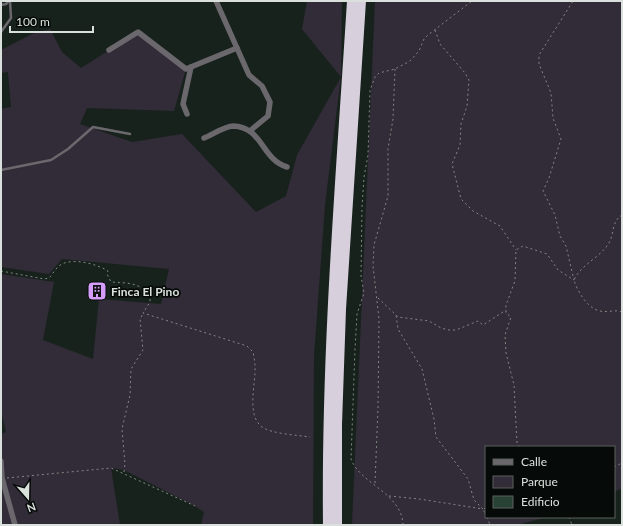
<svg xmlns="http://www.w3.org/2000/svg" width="623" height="526" viewBox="0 0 623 526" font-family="Lato,sans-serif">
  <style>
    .green { fill: #322b38 }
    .building { fill: #284336; stroke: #4f5a54 }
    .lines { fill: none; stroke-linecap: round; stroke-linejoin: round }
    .path { stroke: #818984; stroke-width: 1; stroke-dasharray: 2 3; stroke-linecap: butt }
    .lane { stroke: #6b686d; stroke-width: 2.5 }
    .street { stroke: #6b686d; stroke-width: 5.5 }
    .highway { stroke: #d7d0dc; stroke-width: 10 }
    .labels { text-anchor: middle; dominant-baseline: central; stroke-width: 3.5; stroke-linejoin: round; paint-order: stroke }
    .poi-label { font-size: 12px; font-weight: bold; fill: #dae1dd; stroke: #060a08; text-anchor: start }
  </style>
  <rect width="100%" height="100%" fill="#18221c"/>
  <g class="green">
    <polygon points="307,1 342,1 341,76 325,205 314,356 313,525 201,525 204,512 195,506 124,470 111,468 120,525 1,525 1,434 6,432 1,411 1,274 54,282 43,340 93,359 99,299 161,304 169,269 62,259 49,274 1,267 1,109 11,107 8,72 1,73 1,50 32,34 50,29 62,52 81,68 138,32 186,69 174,111 87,108 80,124 132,142 182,134 256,212 286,196 297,155 341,77 302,29"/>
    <polygon points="375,1 622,1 622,488 614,492 614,447 486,447 486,517 547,517 517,525 352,525"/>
  </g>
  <polygon class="building" points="95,283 101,284 100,288 104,289 103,295 100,295 99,299 92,298 93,294 90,293 91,286 95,286"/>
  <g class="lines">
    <g class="path">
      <polyline points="435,30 440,44 465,73 469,80 467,106 461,124 460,145 452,164 461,199 473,211 500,226 516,250"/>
      <path d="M622 215C612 221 614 232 610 241 602 257 582 263 574 280 577 291 588 309 600 311 607 313 616 309 622 312"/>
      <path d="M1 271 44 279 49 278C53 274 56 267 62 264 74 258 97 264 108 271L107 274 111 282C126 283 139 282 150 295V302L143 313 247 346 253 352C254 357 255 362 255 367 256 383 246 415 262 427 272 434 297 435 310 437"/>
      <polyline points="378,298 398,317 429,321 441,328 449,330 456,330 478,321 483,325 506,310"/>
      <polyline points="520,447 517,443 514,385 506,353 505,335 511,317 506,313 506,305 515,281 516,250 523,246 547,254 558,270 574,280 566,246 560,236 555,215 543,191 549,178 561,139 553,118 551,93 539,64 539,55 573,1"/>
      <polyline points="614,467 622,463"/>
      <polyline points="124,472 125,464 122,429 130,395 131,369 143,350 140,319 143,314"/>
      <polyline points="7,478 111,468 195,506"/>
      <polyline points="375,483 378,408 379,319 373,266 374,245 388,196 388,149 393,119 395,69"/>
      <polyline points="389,496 419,499 483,509 474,500 468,479 436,437 434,419 422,369 398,329 396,315"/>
      <polyline points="486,508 483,509 486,516"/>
      <polyline points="487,517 490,525"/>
      <polyline points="569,517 572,525"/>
      <path d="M403 525C402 493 360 484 351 459L355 349 357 314 364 293 361 276 362 207 364 177 368 155 370 90 375 77 379 73 395 69 410 61 419 51 424 39 428 35 472 1"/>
    </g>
    <g class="lane">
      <polyline points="1,5 6,4 9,1"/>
      <polyline points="1,32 11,18 10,1"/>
      <polyline points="1,170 51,160 68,149 93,127 130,134"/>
    </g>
    <g class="street">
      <polyline points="216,1 249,75 262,86 270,102 268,116 251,130"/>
      <polyline points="109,50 138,32 186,69 237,48"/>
      <polyline points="187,114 183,104 191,67"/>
      <path d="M204 138C212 135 225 126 233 126 263 127 261 159 287 167"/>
      <polyline points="1,461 2,478 15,525"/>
    </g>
    <g class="highway">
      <path d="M328 525C326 350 341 176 352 1"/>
      <polyline points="337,525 337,424 341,309 361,1"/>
    </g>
  </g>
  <defs>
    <g id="building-square" transform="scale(1)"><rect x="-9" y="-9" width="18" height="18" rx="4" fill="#d49cfb" stroke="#060a08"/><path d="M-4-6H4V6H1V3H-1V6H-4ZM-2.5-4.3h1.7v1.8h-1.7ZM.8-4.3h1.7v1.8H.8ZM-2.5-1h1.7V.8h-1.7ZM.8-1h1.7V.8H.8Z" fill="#111"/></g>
  </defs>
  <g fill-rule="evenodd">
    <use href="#building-square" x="97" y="291"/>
  </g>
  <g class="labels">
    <g class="poi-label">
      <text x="111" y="291">Finca El Pino</text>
    </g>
  </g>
  <rect width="623" height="526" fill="none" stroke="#dae1dd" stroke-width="4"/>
  <rect x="485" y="446" width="130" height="72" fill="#060a08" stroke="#5b605d"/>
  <rect x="493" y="459" width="20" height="6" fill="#6b686d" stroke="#5b605d"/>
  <text x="521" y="466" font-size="12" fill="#dae1dd">Calle</text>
  <rect x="493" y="476" width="20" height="12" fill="#322b38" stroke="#5b605d"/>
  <text x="521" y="486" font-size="12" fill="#dae1dd">Parque</text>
  <rect x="493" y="496" width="20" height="12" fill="#284336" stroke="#5b605d"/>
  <text x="521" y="506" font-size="12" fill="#dae1dd">Edificio</text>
  <g transform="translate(28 498) rotate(160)" stroke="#060a08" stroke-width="3" paint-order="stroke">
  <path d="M0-3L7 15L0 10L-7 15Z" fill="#dae1dd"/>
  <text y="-6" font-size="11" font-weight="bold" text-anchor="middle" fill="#dae1dd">N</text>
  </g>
  <path d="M10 26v6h83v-6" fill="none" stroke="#dae1dd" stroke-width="2"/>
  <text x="16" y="26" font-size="12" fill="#dae1dd" stroke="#060a08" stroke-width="3" paint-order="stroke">100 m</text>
</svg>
